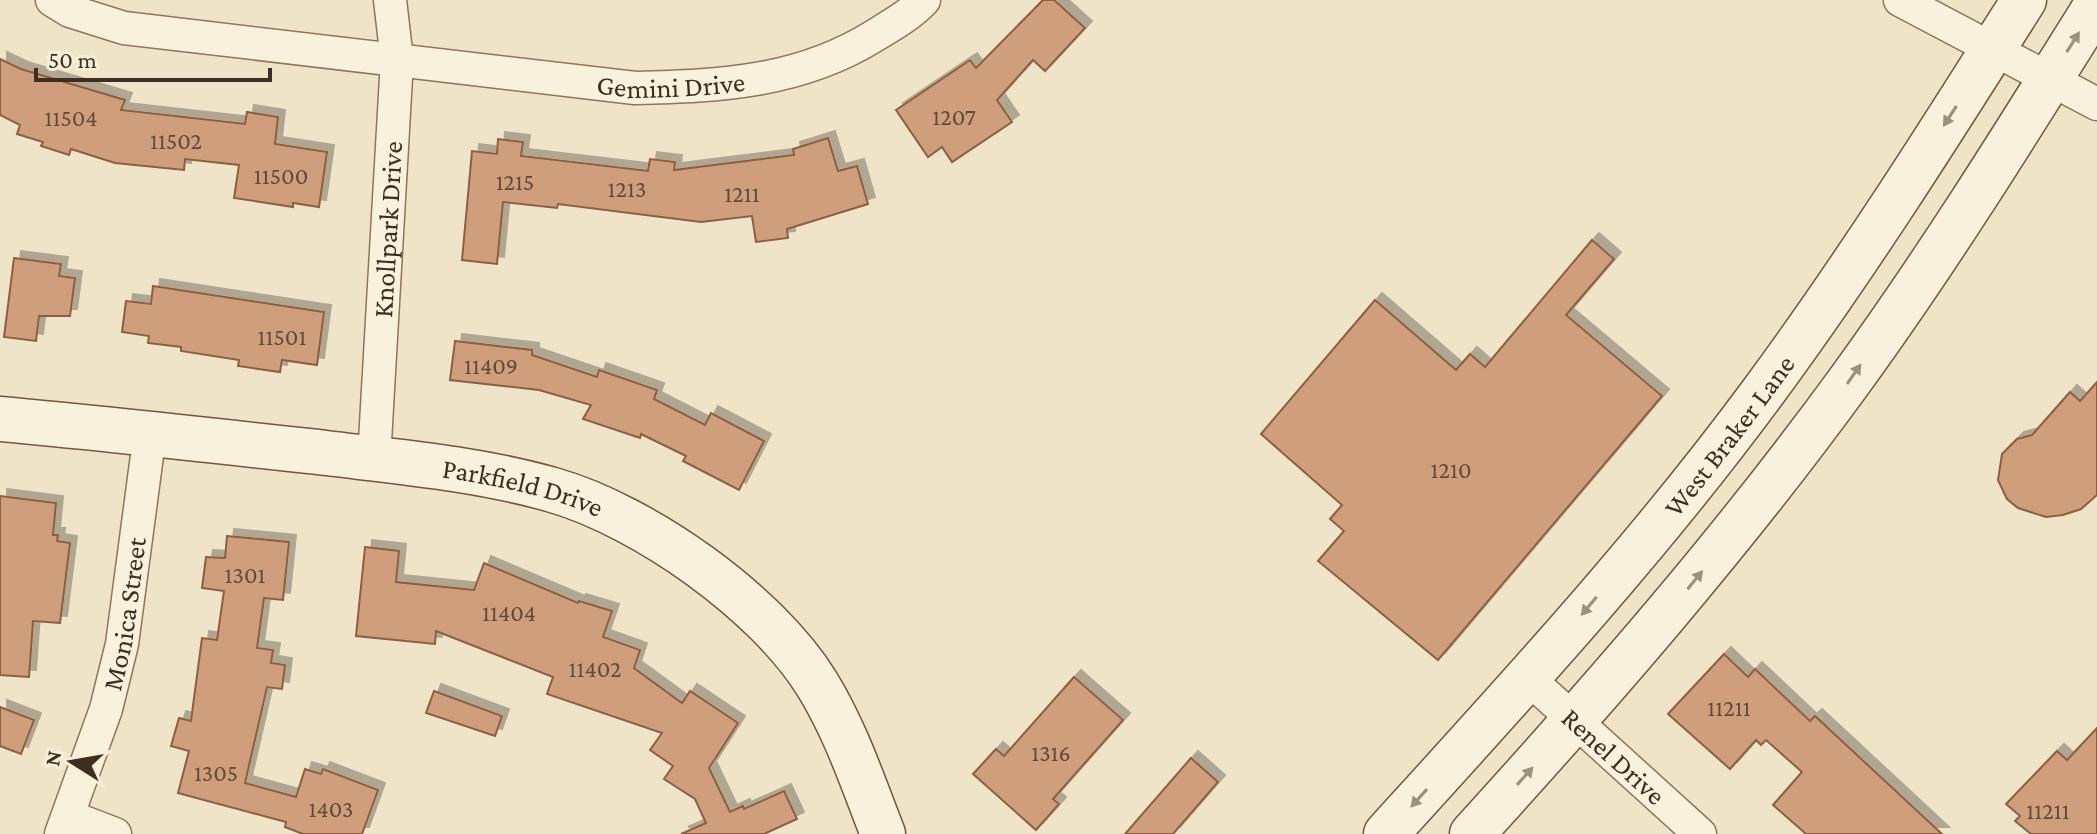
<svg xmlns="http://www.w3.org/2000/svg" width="2097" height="834" viewBox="0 0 2097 834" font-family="'Crimson Pro',serif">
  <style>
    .building { fill: #cf9f7d; stroke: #8d5f41; stroke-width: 2; filter: url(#shadow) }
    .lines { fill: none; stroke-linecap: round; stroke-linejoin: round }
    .street-casing { stroke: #8d765c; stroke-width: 35 }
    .secondary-casing { stroke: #6f573f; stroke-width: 47 }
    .street { stroke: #faf1dc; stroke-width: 32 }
    .secondary { stroke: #faf1dc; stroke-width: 44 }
    .oneway { fill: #9c907e }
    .labels { text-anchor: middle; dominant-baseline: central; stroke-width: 6; stroke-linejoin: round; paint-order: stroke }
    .number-label { font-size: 24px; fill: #624a37 }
    .street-label { font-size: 28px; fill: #3d2e20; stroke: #f7eed8 }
  </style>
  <defs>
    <filter id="shadow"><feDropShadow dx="7" dy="-7" stdDeviation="0" flood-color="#0004"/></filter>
  </defs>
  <rect width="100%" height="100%" fill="#f0e4c8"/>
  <g class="building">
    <polygon points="1043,0 1054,0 1085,28 1045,71 1033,60 997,100 1012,122 952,162 942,147 928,157 896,110 970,60 976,68"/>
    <polygon points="0,59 21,69 125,100 121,110 245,124 247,112 278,117 275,144 327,152 319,207 293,203 293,207 234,198 239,165 185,159 184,170 115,163 71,149 69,155 41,146 43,142 17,134 20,125 0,115"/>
    <polygon points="828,138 838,171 857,166 868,204 787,229 788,238 756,242 752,216 701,222 558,204 557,208 503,202 497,264 462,260 472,151 497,154 498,139 523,142 521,156 648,171 650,159 675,162 674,170 794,155 793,149"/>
    <polygon points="1592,240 1614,259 1566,315 1662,396 1438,660 1318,561 1344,531 1330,519 1342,505 1261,434 1375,300 1456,370 1470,354 1485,367"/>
    <polygon points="14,258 61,264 59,276 75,278 70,316 39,316 36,341 4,337"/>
    <polygon points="153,286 324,312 317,365 282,360 280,372 238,366 239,360 181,351 181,347 148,343 149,336 122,332 126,301 151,304"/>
    <polygon points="455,341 532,350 532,355 597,377 599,370 657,390 654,399 705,425 711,413 764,441 739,490 683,461 686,456 641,434 640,438 583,419 591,405 539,390 450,380"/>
    <polygon points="2097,382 2097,495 2081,509 2063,515 2046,517 2018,508 2007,499 1998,480 2002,454 2017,439 2032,435 2070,392 2080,401"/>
    <polygon points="0,496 56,503 53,535 58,535 57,541 70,543 60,623 33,621 29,677 0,675"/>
    <polygon points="227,536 289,542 283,600 264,598 257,648 273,650 271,663 285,665 282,689 267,687 245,783 296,797 305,769 321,774 323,769 378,790 362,834 303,834 285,827 286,822 178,793 189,751 171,746 179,718 191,721 202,638 217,640 224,591 202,588 206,557 225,558"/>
    <polygon points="365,547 399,551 396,582 474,590 484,563 578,603 579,601 612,611 603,637 640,650 634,668 682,703 690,691 738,723 709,768 730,812 743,806 744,809 784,791 797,819 764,834 681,834 706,823 695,799 664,779 673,766 650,750 662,733 547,694 553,677 436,631 435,644 356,636"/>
    <polygon points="1724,654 1748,677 1755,669 1810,721 1815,716 1942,834 1806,834 1773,805 1802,772 1766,740 1761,745 1756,740 1730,769 1668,714"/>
    <polygon points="1074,677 1123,720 1053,799 1059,804 1036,830 973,774 996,749 1004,756"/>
    <polygon points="434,691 502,716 495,736 426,713"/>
    <polygon points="0,707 34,720 21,754 0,746"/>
    <polygon points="2097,728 2097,834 2031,834 2015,821 2020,816 2006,804 2057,751 2067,760"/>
    <polygon points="1191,758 1218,782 1173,834 1125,834"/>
  </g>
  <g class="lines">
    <g class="street-casing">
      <g id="street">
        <path id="s1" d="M52 0 70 11 124 28 635 88C721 86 800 82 874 36 892 25 910 15 924 0"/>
        <polyline points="1900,0 2097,104"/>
        <path id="s2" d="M374 459 397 60 390 0"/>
        <path id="s3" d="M1528 678 1700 834"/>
        <polyline points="68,816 115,834"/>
        <path id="s4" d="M61 834 106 709 122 644 150 433"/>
      </g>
    </g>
    <g class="secondary-casing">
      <g id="secondary">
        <path id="s5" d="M0 419C109 429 217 441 326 453 401 462 480 469 553 490 644 516 767 603 817 684 846 731 863 783 883 834"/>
        <path id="s6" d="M1386 834C1516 691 1648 548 1763 392 1856 266 1940 133 2024 0"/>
        <path d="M1472 834C1604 689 1732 542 1848 383 1937 261 2017 132 2097 4"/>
      </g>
    </g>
    <use href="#street" class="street"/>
    <use href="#secondary" class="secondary"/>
  </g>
  <defs><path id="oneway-solid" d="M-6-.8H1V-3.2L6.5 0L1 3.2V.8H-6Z" transform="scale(2)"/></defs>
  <g class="oneway">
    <use href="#oneway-solid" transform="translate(2073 42) rotate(-58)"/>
    <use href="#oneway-solid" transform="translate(1950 116) rotate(123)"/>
    <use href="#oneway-solid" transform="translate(1854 374) rotate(-55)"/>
    <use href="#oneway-solid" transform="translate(1695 580) rotate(-51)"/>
    <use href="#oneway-solid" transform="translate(1589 606) rotate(130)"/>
    <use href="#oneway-solid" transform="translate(1525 776) rotate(-48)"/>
    <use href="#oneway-solid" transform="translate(1419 798) rotate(132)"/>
  </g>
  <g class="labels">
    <g class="number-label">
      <text x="954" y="116">1207</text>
      <text x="71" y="117">11504</text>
      <text x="176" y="140">11502</text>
      <text x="281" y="175">11500</text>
      <text x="515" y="181">1215</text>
      <text x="627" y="188">1213</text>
      <text x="742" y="193">1211</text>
      <text x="282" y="336">11501</text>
      <text x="491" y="365">11409</text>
      <text x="1451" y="469">1210</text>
      <text x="245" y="574">1301</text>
      <text x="509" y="612">11404</text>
      <text x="595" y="668">11402</text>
      <text x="1729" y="707">11211</text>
      <text x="1051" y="752">1316</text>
      <text x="216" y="772">1305</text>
      <text x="331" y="808">1403</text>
      <text x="2048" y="810">11211</text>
    </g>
    <g class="street-label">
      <text stroke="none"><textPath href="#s1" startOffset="628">Gemini Drive</textPath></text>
      <text stroke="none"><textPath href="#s2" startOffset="230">Knollpark Drive</textPath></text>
      <text stroke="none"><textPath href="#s6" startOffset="526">West Braker Lane</textPath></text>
      <text stroke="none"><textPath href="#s5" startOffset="528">Parkfield Drive</textPath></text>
      <text stroke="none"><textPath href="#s4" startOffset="230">Monica Street</textPath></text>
      <text stroke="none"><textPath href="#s3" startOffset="116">Renel Drive</textPath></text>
    </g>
  </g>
  <g transform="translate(72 762) rotate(281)" stroke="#f7eed8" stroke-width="6" paint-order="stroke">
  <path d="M0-6L14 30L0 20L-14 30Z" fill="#3d2e20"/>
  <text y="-12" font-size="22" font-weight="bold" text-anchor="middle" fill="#3d2e20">N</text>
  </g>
  <path d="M36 68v12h234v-12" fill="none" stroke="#3d2e20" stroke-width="4"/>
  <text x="48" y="68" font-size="24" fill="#3d2e20" stroke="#f7eed8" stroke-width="6" paint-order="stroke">50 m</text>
</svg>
